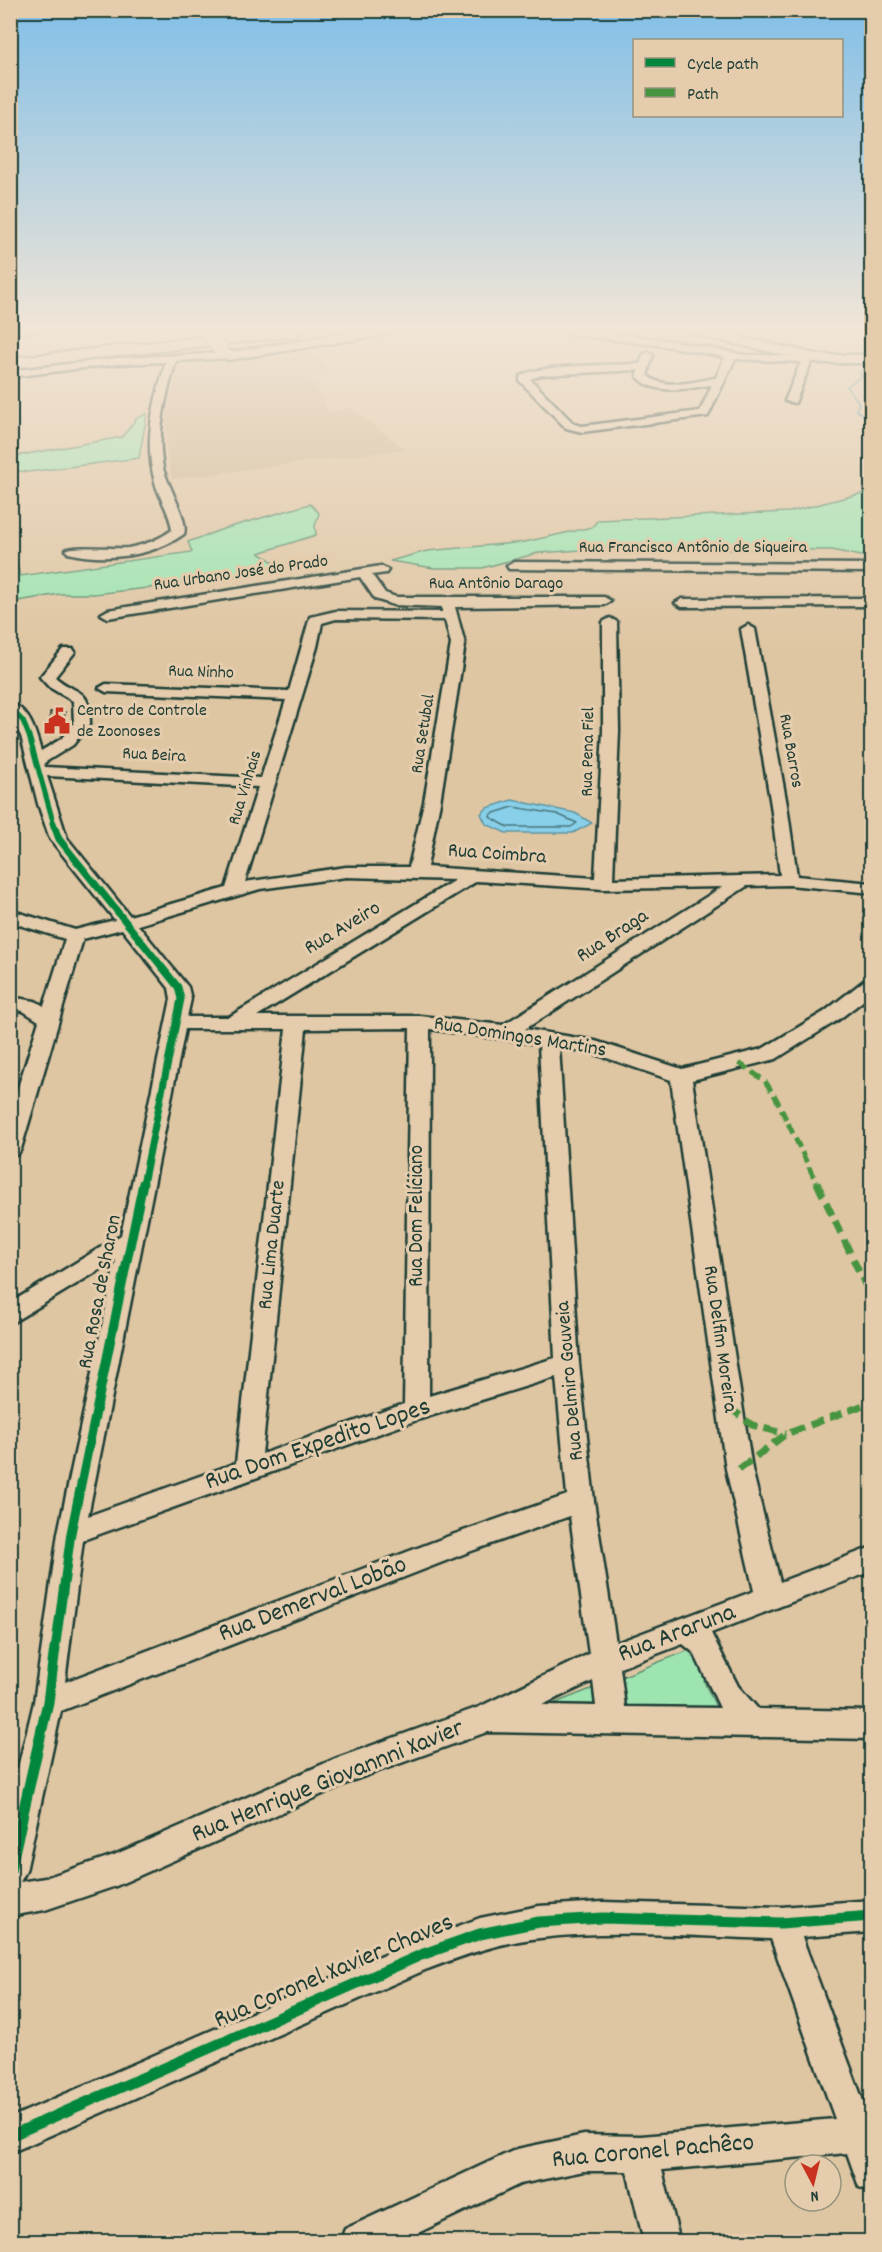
<svg xmlns="http://www.w3.org/2000/svg" width="882" height="2252" viewBox="0 0 882 2252" font-family="Dekko,sans-serif">
  <style>
    .built { fill: #cfb894 }
    .green { fill: #9ee4b1; stroke: #5e9072; stroke-width: 1.5 }
    .water { fill: #88cfe9; stroke: #5e95a1; stroke-width: 1.5 }
    .lines { fill: none; stroke-linecap: round; stroke-linejoin: round }
    .shore { stroke: #49777c; stroke-width: 1.5 }
    .stream { stroke: #5e95a1; stroke-width: 2 }
    .building { fill: #b6a278; stroke: #1f3d34; stroke-width: 1.5 }
    .minor-casing { stroke: #1f3d34; stroke-width: 5 }
    .major-casing { stroke: #1f3d34; stroke-width: 5 }
    .highway-casing { stroke: #1f3d34; stroke-width: 4 }
    .minor { fill: #e4ccac; fill-rule: evenodd }
    .major { fill: #e4ccac; fill-rule: evenodd }
    .highway { fill: #e4ccac; fill-rule: evenodd }
    .rail { stroke: #1f3d34; stroke-width: 2 }
    .major-bridge-casing { stroke: #1f3d34; stroke-width: 17; stroke-linecap: butt }
    .major-bridge { stroke: #e4ccac; stroke-width: 15 }
    .quiet-far1 { stroke: #479441; stroke-width: 5; stroke-dasharray: 11 5; stroke-linecap: butt }
    .quiet { stroke: #479441; stroke-width: 7; stroke-dasharray: 14 7; stroke-linecap: butt }
    .cycleway-far3-casing { stroke: #e4ccac; stroke-width: 8 }
    .cycleway-far2-casing { stroke: #e4ccac; stroke-width: 10 }
    .cycleway-far1-casing { stroke: #e4ccac; stroke-width: 13 }
    .cycleway-casing { stroke: #e4ccac; stroke-width: 15 }
    .cycleway-far3 { stroke: #00873e; stroke-width: 5 }
    .cycleway-far2 { stroke: #00873e; stroke-width: 7 }
    .cycleway-far1 { stroke: #00873e; stroke-width: 9 }
    .cycleway { stroke: #00873e; stroke-width: 11 }
    .labels { text-anchor: middle; dominant-baseline: central; stroke-width: 6; stroke-linejoin: round; paint-order: stroke }
    .far-street-label { font-size: 18px; fill: #1f3d34; stroke: #e4ccac }
    .far-poi-label { font-size: 18px; fill: #1f3d34; stroke: #e4ccac; text-anchor: start }
    .street-label { font-size: 21px; fill: #1f3d34; stroke: #e4ccac }
    .near-street-label { font-size: 26px; fill: #1f3d34; stroke: #e4ccac }
  </style>
  <rect width="100%" height="100%" fill="#dfc6a3"/>
  <filter id="ink" filterUnits="userSpaceOnUse"><feTurbulence type="fractalNoise" baseFrequency=".0167" numOctaves="2"/><feDisplacementMap in="SourceGraphic" scale="12" xChannelSelector="R" yChannelSelector="G"/><feConvolveMatrix kernelMatrix="1 2 1 2 8 2 1 2 1" color-interpolation-filters="sRGB"/></filter>
  <g filter="url(#ink)">
    <polygon class="built" points="311,350 330,374 310,377 330,412 352,408 405,449 172,479 165,440 177,438 168,439 165,418 179,368"/>
    <g class="green">
      <polygon points="147,414 139,458 28,472 11,470 11,457 122,437 137,418"/>
      <polygon points="871,491 871,558 832,550 596,549 538,553 482,568 434,568 390,561 427,551 525,542 592,527 598,520 789,512"/>
      <polygon points="310,504 319,513 315,526 316,535 259,553 283,568 184,584 94,594 60,594 11,602 11,550 13,550 20,576 192,552 188,542 223,529"/>
      <polygon points="697,1647 705,1684 717,1709 530,1713"/>
    </g>
    <polygon class="water" points="512,800 575,813 592,823 573,833 506,833 486,824 481,814 487,808"/>
    <g class="lines">
      <polygon class="shore" points="513,807 557,814 577,823 571,827 508,827 490,817 491,814"/>
      <polyline class="stream" points="866,363 869,367 859,373 862,376 847,386 859,403 856,410 872,420"/>
    </g>
    <polygon class="building" points="50,712 65,712 63,730 49,730"/>
    <g class="lines">
      <g class="minor-casing">
        <g id="minor">
          <path d="M562 331H592L672 341 745 355 820 356 825 359 811 362 795 403 785 401 801 362 735 359 708 416 582 432 566 428 520 381V377C533 364 618 365 640 364L643 355 648 352 653 355 647 375C663 391 696 381 716 378L725 357 672 347 567 334ZM638 370 637 376C654 397 688 388 712 385L700 411 582 426 574 424 530 379 542 375Z"/>
          <polygon points="728,331 738,331 735,340 727,340"/>
          <path d="M228 353 232 354V358L176 361C166 396 156 431 163 468 167 484 189 521 184 534 152 557 106 562 68 553L66 550C72 545 115 549 128 548 144 545 159 540 172 530 170 512 159 498 155 482 143 440 154 402 166 362L118 364 10 377V371L118 358Z"/>
          <polygon points="514,562 872,564 872,572 509,569 507,566"/>
          <path d="M381 566 388 570 386 573 372 575 385 593 396 597H604L611 601 604 605 455 607 465 644 440 802 427 867 595 878 603 731V622L610 618 617 622 619 731 613 879 780 875 771 805 741 629 748 625 755 629 787 805 797 876 872 883V893L789 885 747 886 525 1029 595 1041 682 1069 762 1049 824 1012 865 980 872 978V994L838 1020 776 1059 692 1080 752 1469 780 1582 872 1547V1571L711 1633 738 1686 758 1709 872 1711V1739L487 1732 354 1780 116 1886 45 1910 10 1916V1801L34 1702 58 1533 116 1260 10 1324V1303L121 1235 171 999 169 988 122 929 83 939 21 1149 18 1154 10 1156V1113L39 1021 23 1011 10 1009V997L35 1001 44 1006 65 939 10 922V910L75 930 115 920 50 839 38 804 21 736 10 717V704C30 708 36 734 41 751L61 739 74 723 73 701 49 687 40 677 63 649H73L75 652 55 677C77 696 90 686 90 723L73 745 44 763 45 767 261 778 286 700 106 692 99 688 106 684 289 691 310 617 336 611 442 612V607L394 605 375 599 360 577 108 618 101 614 108 610ZM336 619 445 620 451 644 424 802 409 867H346L245 882 317 647 322 623ZM47 776 258 787 226 888 130 916 67 838ZM346 877 455 880 229 1017H187L191 999 188 987 138 925 260 889ZM477 881 604 889 722 887 503 1025 420 1016H257ZM410 1028 404 1404 262 1454 306 1029ZM185 1029H286L236 1463 88 1516ZM430 1029 539 1044 555 1358 429 1396ZM559 1047 592 1053 671 1080 726 1469 754 1591 616 1643 594 1501 579 1364ZM556 1377 567 1495 449 1536 65 1682 83 1540 420 1419ZM570 1516 589 1654 479 1707 337 1758 114 1855 45 1878 20 1882 26 1871 61 1711 466 1553ZM683 1644 694 1653 720 1708 625 1707 620 1668ZM593 1681 596 1706 542 1705Z"/>
          <polygon points="872,598 872,606 682,607 675,603 682,599"/>
          <path d="M872 1900V1932L802 1937 872 2125V2192L859 2187 847 2153 662 2170 680 2242H644L627 2171H584L520 2184 399 2242H340L345 2229 517 2149 584 2135 641 2136 835 2119 771 1939C694 1937 616 1929 540 1938 500 1942 462 1956 425 1970L10 2153V2118L410 1944 480 1918 539 1906 603 1902 781 1907Z"/>
        </g>
      </g>
      <g class="major-casing">
        <g id="major">
          <polygon points="359,331 389,331 383,335 228,360 213,348 220,344 231,352"/>
          <polygon points="690,331 713,331 820,355 872,355 872,363 820,363 696,335"/>
        </g>
      </g>
      <g class="highway-casing">
        <polygon id="highway" points="255,331 304,331 296,336 10,368 10,358"/>
      </g>
      <use href="#minor" class="minor"/>
      <use href="#major" class="major"/>
      <use href="#highway" class="highway"/>
      <polyline class="rail" points="10,335 51,331"/>
      <g class="major-bridge-casing">
        <polyline id="major-bridge" points="206,331 220,348"/>
      </g>
      <use href="#major-bridge" class="major-bridge"/>
      <polyline class="quiet-far1" points="739,1063 765,1081 776,1098 817,1184"/>
      <g class="quiet">
        <polyline points="817,1183 872,1299"/>
        <polyline points="729,1407 752,1425 786,1434"/>
        <polyline points="739,1469 786,1434 872,1402"/>
      </g>
      <g class="cycleway-far3-casing">
        <polyline id="cycleway-far3" points="10,708 23,721 29,736 54,825"/>
      </g>
      <g class="cycleway-far2-casing">
        <polyline id="cycleway-far2" points="53,823 59,839 178,987 181,999 143,1184"/>
      </g>
      <g class="cycleway-far1-casing">
        <polyline id="cycleway-far1" points="55,1650 71,1533 143,1183"/>
      </g>
      <g class="cycleway-casing">
        <g id="cycleway">
          <polyline points="10,1871 48,1702 55,1648"/>
          <polyline points="10,2136 421,1955 480,1934 539,1922 603,1918 781,1923 872,1916"/>
        </g>
      </g>
      <use href="#cycleway-far3" class="cycleway-far3"/>
      <use href="#cycleway-far2" class="cycleway-far2"/>
      <use href="#cycleway-far1" class="cycleway-far1"/>
      <use href="#cycleway" class="cycleway"/>
    </g>
  </g>
  <linearGradient id="sky" x2="0" y2="1"><stop stop-color="#81bfe8"/><stop offset="0.51" stop-color="#f1e5d6"/><stop offset="1" stop-color="#f1e5d6" stop-opacity="0"/></linearGradient>
  <rect width="882" height="646" fill="url(#sky)"/>
  <defs>
    <g id="civic-bare" transform="scale(2.07)"><path d="M-.6-6.5H3V-4.5H.6V-3L4-1V1h2V6H-6V1h2V-1L-.6-3ZM-1.2 2.5V6h2.4V2.5Z" fill="#c8321e" stroke="#e4ccac" stroke-width="2.5" paint-order="stroke"/></g>
  </defs>
  <g fill-rule="evenodd">
    <use href="#civic-bare" x="57" y="721"/>
  </g>
  <g class="labels">
    <g class="far-street-label">
      <text x="693" y="548">Rua Francisco Antônio de Siqueira</text>
      <text transform="translate(241 574) rotate(-8)">Rua Urbano José do Prado</text>
      <text x="496" y="584">Rua Antônio Darago</text>
      <text transform="translate(201 673) rotate(2)">Rua Ninho</text>
      <text transform="translate(424 734) rotate(-81)">Rua Setubal</text>
      <text transform="translate(790 751) rotate(80)">Rua Barros</text>
      <text transform="translate(589 752) rotate(-89)">Rua Pena Fiel</text>
      <text transform="translate(154 756) rotate(3)">Rua Beira</text>
      <text transform="translate(246 788) rotate(-73)">Rua Vinhais</text>
    </g>
    <g class="far-poi-label">
      <text x="77" y="711">Centro de Controle<tspan x="77" dy="21">de Zoonoses</tspan></text>
    </g>
    <g class="street-label">
      <text transform="translate(497 855) rotate(4)">Rua Coimbra</text>
      <text transform="translate(343 929) rotate(-31)">Rua Aveiro</text>
      <text transform="translate(613 937) rotate(-33)">Rua Braga</text>
      <text transform="translate(520 1038) rotate(9)">Rua Domingos Martins</text>
      <text transform="translate(418 1216) rotate(-90)">Rua Dom Felíciano</text>
      <text transform="translate(273 1245) rotate(-84)">Rua Lima Duarte</text>
      <text transform="translate(101 1292) rotate(-79)">Rua Rosa de Sharon</text>
      <text transform="translate(719 1339) rotate(82)">Rua Delfim Moreira</text>
      <text transform="translate(571 1381) rotate(-95)">Rua Delmiro Gouveia</text>
    </g>
    <g class="near-street-label">
      <text transform="translate(318 1445) rotate(-19)">Rua Dom Expedito Lopes</text>
      <text transform="translate(313 1600) rotate(-21)">Rua Demerval Lobão</text>
      <text transform="translate(677 1634) rotate(-21)">Rua Araruna</text>
      <text transform="translate(328 1782) rotate(-22)">Rua Henrique Giovannni Xavier</text>
      <text transform="translate(334 1972) rotate(-23)">Rua Coronel Xavier Chaves</text>
      <text transform="translate(653 2152) rotate(-5)">Rua Coronel Pachêco</text>
    </g>
  </g>
  <rect width="882" height="2252" fill="none" stroke="#e4ccac" stroke-width="36"/>
  <rect x="18" y="18" width="846" height="2216" fill="none" stroke="#1f3d34" stroke-width="2" filter="url(#ink)"/>
  <rect x="633" y="39" width="210" height="78" fill="#e4ccac" stroke="#95937c" stroke-width="1.5"/>
  <rect x="645" y="58" width="30" height="9" fill="#00873e" stroke="#95937c" stroke-width="1.5"/>
  <text x="687" y="69" font-size="18" fill="#1f3d34">Cycle path</text>
  <rect x="645" y="88" width="30" height="9" fill="#479441" stroke="#95937c" stroke-width="1.5"/>
  <text x="687" y="99" font-size="18" fill="#1f3d34">Path</text>
  <g transform="translate(813 2183) rotate(173)"><circle r="28" fill="#e4ccac" stroke="#95937c" stroke-width="1.5"/>
  <path d="M0-4.5L10 22L0 15L-10 22Z" fill="#c8321e"/>
  <text y="-9" font-size="16" font-weight="bold" text-anchor="middle" fill="#1f3d34">N</text>
  </g>
</svg>
